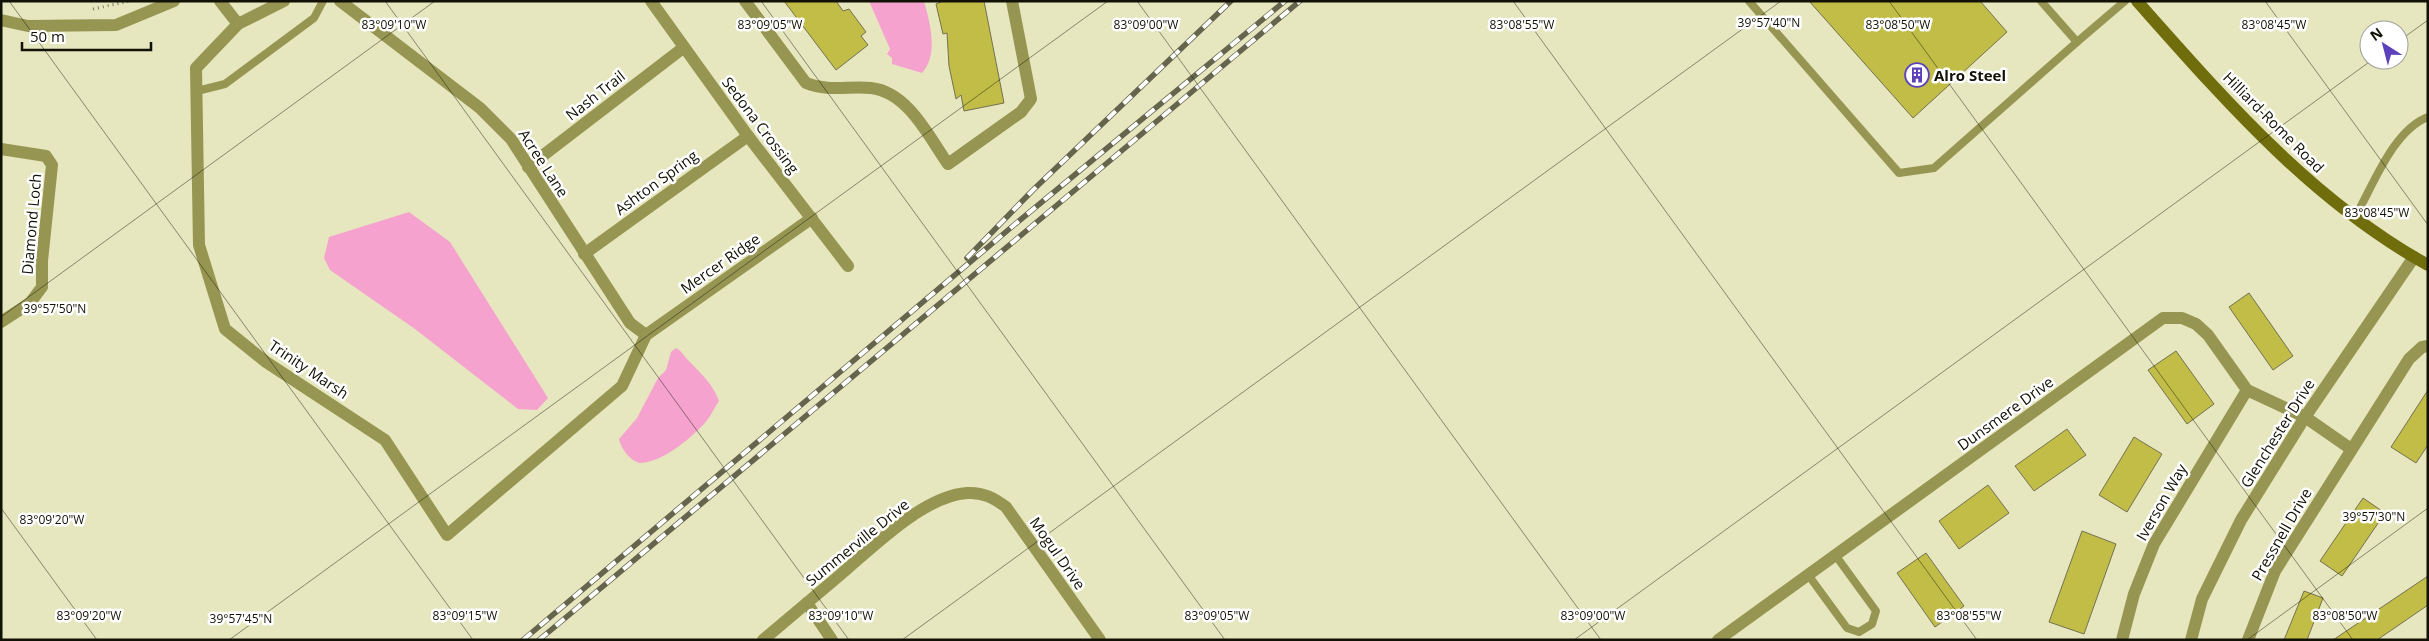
<svg xmlns="http://www.w3.org/2000/svg" width="2429" height="641" viewBox="0 0 2429 641" font-family="'Open Sans',sans-serif">
  <style>
    .water { fill: #f5a3ce }
    .building { fill: #c1bd47; stroke: #737250 }
    .lines { fill: none; stroke-linecap: round; stroke-linejoin: round }
    .path { stroke: #807f65; stroke-width: 3; stroke-dasharray: 1 4; stroke-linecap: butt }
    .service { stroke: #969551; stroke-width: 8 }
    .minor { stroke: #969551; stroke-width: 12 }
    .tertiary { stroke: #969551; stroke-width: 12 }
    .secondary { stroke: #706d0c; stroke-width: 12 }
    .rail-casing { stroke: #65644d; stroke-width: 5.5 }
    .rail { stroke: #fff; stroke-width: 4; stroke-dasharray: 11; stroke-linecap: butt }
    .ticks { fill: none; stroke: #121105; stroke-width: 1; stroke-opacity: 0.45 }
    .labels { text-anchor: middle; dominant-baseline: central; stroke-width: 5; stroke-linejoin: round; paint-order: stroke }
    .poi-label { font-size: 15px; font-weight: bold; fill: #121105; stroke: #fff; text-anchor: start }
    .street-label { font-size: 15px; fill: #121105; stroke: #fff }
    .ticks-label { font-size: 12px; text-anchor: middle; fill: #121105; stroke: #fff; stroke-width: 5; stroke-linejoin: round; paint-order: stroke }
  </style>
  <rect width="100%" height="100%" fill="#e6e6bf"/>
  <g class="water">
    <path d="M869 1H924C930 23 939 55 922 73L892 64V58L887 54 890 49Z"/>
    <polygon points="409,212 450,242 548,398 537,410 518,409 415,329 330,270 324,258 329,237"/>
    <path d="M676 348C682 351 683 355 687 359 700 373 712 382 719 401 714 408 710 418 704 424 689 440 661 463 639 463 630 460 621 449 619 439L637 418 658 378 666 370 671 352Z"/>
  </g>
  <g class="building">
    <polygon points="784,1 836,1 843,11 849,9 866,32 861,36 868,45 836,70"/>
    <polygon points="943,1 984,1 1004,103 964,111 961,95 956,99 949,66 947,33 943,34 936,4"/>
    <polygon points="1809,1 1980,1 2007,32 1913,118"/>
    <polygon points="2249,293 2293,356 2273,370 2229,307"/>
    <polygon points="2176,351 2214,404 2187,424 2148,370"/>
    <polygon points="2428,390 2428,445 2416,463 2391,447"/>
    <polygon points="2067,429 2086,455 2034,491 2015,466"/>
    <polygon points="2134,437 2162,454 2127,512 2099,495"/>
    <polygon points="1988,485 2009,513 1959,549 1939,521"/>
    <polygon points="2363,498 2385,513 2342,576 2320,561"/>
    <polygon points="2082,531 2116,544 2084,634 2049,622"/>
    <polygon points="1926,553 1964,606 1935,627 1897,573"/>
    <polygon points="2428,576 2428,605 2377,640 2333,640"/>
    <polygon points="2304,591 2323,598 2307,640 2284,640"/>
  </g>
  <g class="lines">
    <polyline class="path" points="93,9 130,1"/>
    <g class="service">
      <polyline points="1749,1 1899,173 1934,168 2077,42"/>
      <polyline points="2041,1 2077,42 2125,1"/>
      <polyline points="197,91 225,84 314,18 323,1"/>
      <path d="M2355 217C2373 186 2393 130 2428 117"/>
      <polyline points="1809,576 1847,628 1859,632 1872,624 1876,611 1836,556"/>
    </g>
    <g class="minor">
      <polyline points="220,1 238,24 196,68 199,245 225,329 266,362 385,440 447,535 622,386 646,335 630,323 511,139 480,108 340,1"/>
      <polyline points="651,1 748,136 848,266"/>
      <path d="M745 1 806 83C829 92 847 86 871 88 908 92 929 137 948 164L1021 112 1031 99 1012 1"/>
      <polyline points="1,20 28,26 116,25 174,1"/>
      <polyline points="238,24 284,1"/>
      <polyline points="1,149 46,156 52,165 42,261 42,287 30,303 1,322"/>
      <polyline points="528,167 683,48"/>
      <polyline points="584,254 748,136"/>
      <polyline points="646,335 812,218"/>
      <polyline points="807,603 832,640"/>
      <path d="M763 640C789 618 814 597 840 575 872 548 923 496 967 493 983 492 994 498 1006 507L1100 640"/>
      <polyline points="1718,640 2163,318 2182,318 2196,324 2208,335 2247,390 2305,417 2351,449"/>
      <polyline points="2122,640 2134,594 2154,544 2247,390"/>
      <polyline points="2248,640 2275,571 2409,359 2422,347 2428,346"/>
    </g>
    <polyline class="tertiary" points="2191,640 2202,599 2241,520 2305,417 2414,257"/>
    <path class="secondary" d="M2137 1C2224 99 2312 201 2428 265"/>
    <g class="rail-casing">
      <g id="rail">
        <polyline points="967,258 1033,190 1231,1"/>
        <polyline points="523,640 1014,225 1285,1"/>
        <polyline points="539,640 1300,1"/>
      </g>
    </g>
    <use href="#rail" class="rail"/>
  </g>
  <path class="ticks" d="M9 1 473 640M385 1 849 640M761 1 1225 640M1137 1 1601 640M1513 1 1977 640M1889 1 2353 640M2265 1 2428 225M2399 41 2428 20M1 317 435 1M1 508 97 640M229 640 1108 1M902 640 1781 1M1574 640 2372 60M2247 640 2428 508"/>
  <defs>
    <g id="building-ring" transform="scale(1.25)"><circle r="9.5" fill="#fff" stroke="#5b42ba" stroke-width="1.5"/><path d="M-4-6H4V6H1V3H-1V6H-4ZM-2.5-4.3h1.7v1.8h-1.7ZM.8-4.3h1.7v1.8H.8ZM-2.5-1h1.7V.8h-1.7ZM.8-1h1.7V.8H.8Z" fill="#5b42ba"/></g>
  </defs>
  <g fill-rule="evenodd">
    <use href="#building-ring" x="1917" y="75"/>
  </g>
  <g class="labels">
    <g class="poi-label">
      <text x="1934" y="75">Alro Steel</text>
    </g>
    <g class="street-label">
      <text transform="translate(595 95) rotate(-38)">Nash Trail</text>
      <text transform="translate(2274 122) rotate(45)">Hilliard-Rome Road</text>
      <text transform="translate(761 125) rotate(53)">Sedona Crossing</text>
      <text transform="translate(544 163) rotate(57)">Acree Lane</text>
      <text transform="translate(656 182) rotate(-36)">Ashton Spring</text>
      <text transform="translate(31 224) rotate(-85)">Diamond Loch</text>
      <text transform="translate(720 263) rotate(-35)">Mercer Ridge</text>
      <text transform="translate(309 369) rotate(34)">Trinity Marsh</text>
      <text transform="translate(2005 413) rotate(-36)">Dunsmere Drive</text>
      <text transform="translate(2277 433) rotate(-58)">Glenchester Drive</text>
      <text transform="translate(2161 502) rotate(-60)">Iverson Way</text>
      <text transform="translate(2281 534) rotate(-60)">Pressnell Drive</text>
      <text transform="translate(857 542) rotate(-39)">Summerville Drive</text>
      <text transform="translate(1058 553) rotate(55)">Mogul Drive</text>
    </g>
  </g>
  <g class="ticks-label">
    <text x="1769" y="27">39°57'40"N</text>
    <text x="394" y="29">83°09'10"W</text>
    <text x="770" y="29">83°09'05"W</text>
    <text x="1146" y="29">83°09'00"W</text>
    <text x="1522" y="29">83°08'55"W</text>
    <text x="1898" y="29">83°08'50"W</text>
    <text x="2274" y="29">83°08'45"W</text>
    <text x="2377" y="217">83°08'45"W</text>
    <text x="55" y="313">39°57'50"N</text>
    <text x="2374" y="521">39°57'30"N</text>
    <text x="52" y="524">83°09'20"W</text>
    <text x="89" y="620">83°09'20"W</text>
    <text x="465" y="620">83°09'15"W</text>
    <text x="841" y="620">83°09'10"W</text>
    <text x="1217" y="620">83°09'05"W</text>
    <text x="1593" y="620">83°09'00"W</text>
    <text x="1969" y="620">83°08'55"W</text>
    <text x="2345" y="620">83°08'50"W</text>
    <text x="241" y="623">39°57'45"N</text>
  </g>
  <rect width="2429" height="641" fill="none" stroke="#121105" stroke-width="5"/>
  <g transform="translate(2384 45) rotate(324)"><circle r="24" fill="#ffffff" stroke="#a0a09b"/>
  <path d="M0-4L9 19L0 12L-9 19Z" fill="#5b42ba"/>
  <text y="-8" font-size="14" font-weight="bold" text-anchor="middle" fill="#121105">N</text>
  </g>
  <path d="M22 42v8h129v-8" fill="none" stroke="#121105" stroke-width="2.5"/>
  <text x="30" y="42" font-size="15" fill="#121105" stroke="#ffffff" stroke-width="4" paint-order="stroke">50 m</text>
</svg>
